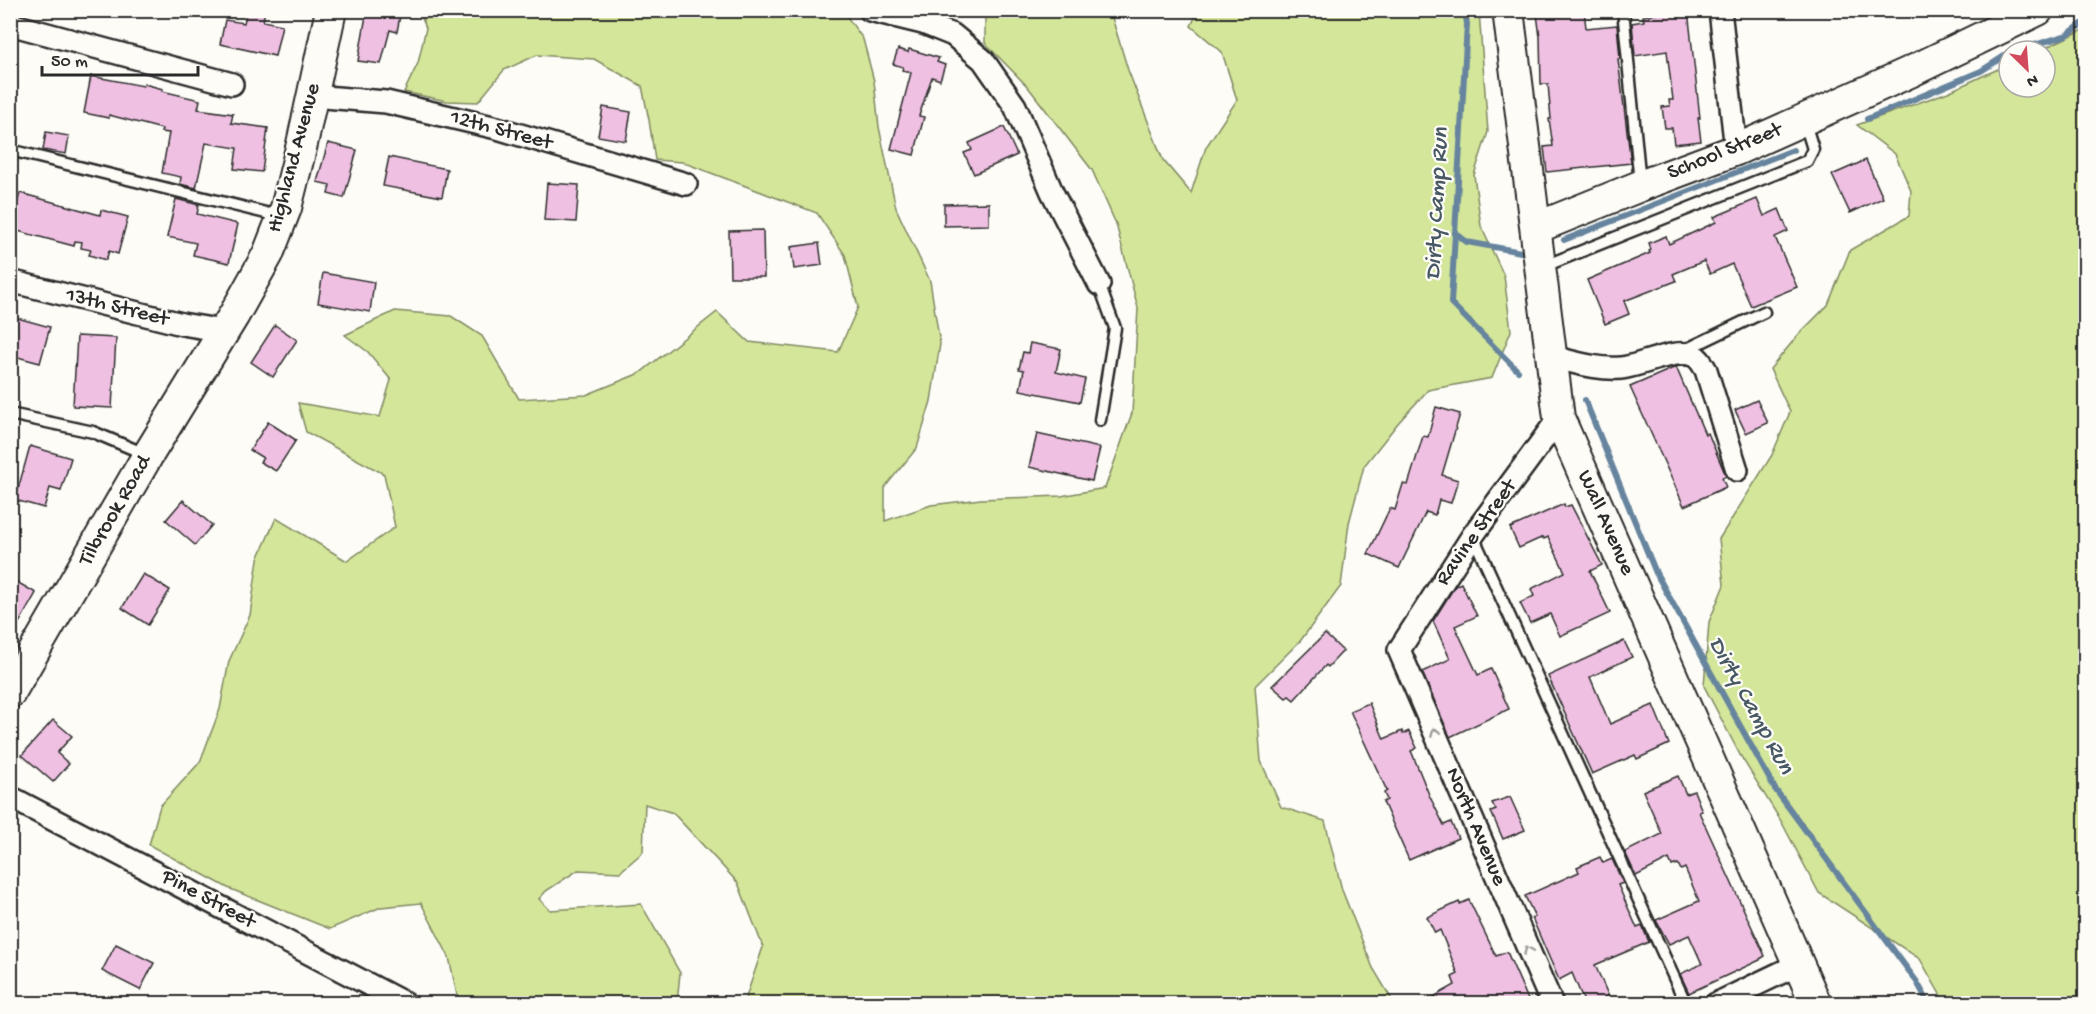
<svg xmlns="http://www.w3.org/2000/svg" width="2096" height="1014" viewBox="0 0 2096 1014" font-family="'Gochi Hand',sans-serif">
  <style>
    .green { fill: #d3e69a; stroke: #7f8862; stroke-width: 1.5 }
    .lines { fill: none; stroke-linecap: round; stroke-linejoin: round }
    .stream { stroke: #66849e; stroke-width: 6 }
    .building { fill: #efc0e2; stroke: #2b2b2b; stroke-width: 1.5 }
    .lane-casing { stroke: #2b2b2b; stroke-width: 15 }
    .street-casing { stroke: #2b2b2b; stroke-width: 26 }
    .secondary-casing { stroke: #2b2b2b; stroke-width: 34 }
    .lane { stroke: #fdfcf7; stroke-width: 10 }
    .street { stroke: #fdfcf7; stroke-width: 21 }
    .secondary { stroke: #fdfcf7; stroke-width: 30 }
    .oneway { stroke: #9e9e9b }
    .labels { text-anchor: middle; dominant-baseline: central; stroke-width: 4.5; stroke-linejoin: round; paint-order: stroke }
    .street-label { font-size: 22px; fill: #2b2b2b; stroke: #fdfcf7 }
    .water-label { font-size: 24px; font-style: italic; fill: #485864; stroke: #fdfcf7 }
  </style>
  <rect width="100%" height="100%" fill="#fdfcf7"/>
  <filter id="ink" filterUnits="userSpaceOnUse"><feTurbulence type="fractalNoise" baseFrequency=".0167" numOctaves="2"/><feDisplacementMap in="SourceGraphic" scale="12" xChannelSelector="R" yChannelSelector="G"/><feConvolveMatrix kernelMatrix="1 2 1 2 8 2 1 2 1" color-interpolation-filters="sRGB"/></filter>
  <g filter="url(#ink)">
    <g class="green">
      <polygon points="419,11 843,11 863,39 874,81 879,127 896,208 930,281 940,344 931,401 917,448 885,487 885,521 931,505 981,499 1061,496 1105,488 1132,413 1138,308 1116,224 1092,170 1028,87 985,43 985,11 1110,11 1128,70 1163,160 1191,193 1206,147 1237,100 1222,52 1191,26 1198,11 1479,11 1488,132 1474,175 1481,226 1504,276 1511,331 1492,378 1428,390 1398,423 1364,466 1349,523 1341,586 1301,640 1255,686 1261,761 1281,807 1325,821 1342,890 1373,968 1394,1003 744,1003 763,947 738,883 673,813 645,804 643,852 620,872 578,870 546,891 539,899 550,910 641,904 680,973 677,1003 465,1003 458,1000 449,957 421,903 381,907 330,929 228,888 149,845 160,806 200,762 220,709 229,661 250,615 258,559 276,518 347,561 395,527 384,474 306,432 298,403 380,417 391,380 368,352 345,335 395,311 451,316 482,336 519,399 586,395 640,373 717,312 749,342 838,352 858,307 845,255 817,213 682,162 655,160 649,120 642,86 594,59 537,55 504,70 478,102 447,101 404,92 418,63 426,28"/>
      <polygon points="2085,29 2085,1003 1945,1003 1920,959 1819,893 1781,821 1740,755 1704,686 1709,622 1724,585 1719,539 1772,455 1790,412 1770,369 1799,334 1828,305 1850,250 1909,216 1911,191 1895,154 1857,125 1948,92 2009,64 2009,87 2045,87 2045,51 2038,51"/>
    </g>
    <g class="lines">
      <g class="stream">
        <polyline points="1465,10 1467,24 1451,303 1518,371"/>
        <polyline points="2015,51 2067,35 2086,21"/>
        <polyline points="1867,119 1981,71 2009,53"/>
        <polyline points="1455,233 1467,242 1521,252"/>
        <polyline points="1564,240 1793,150"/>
        <polyline points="1585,400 1656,573 1775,789 1917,982 1929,1004"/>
      </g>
    </g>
    <g class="building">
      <polygon points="247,10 265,10 263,21 282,25 275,56 220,44 225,20 244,23"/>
      <polygon points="367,10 401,10 397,32 390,30 381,64 358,61"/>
      <polygon points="1554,10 1584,10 1586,28 1617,25 1620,59 1618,59 1631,163 1547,172 1544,147 1553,146 1549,119 1551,119 1548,84 1541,84 1540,37 1537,14 1554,13"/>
      <polygon points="1655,10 1688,10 1700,118 1698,118 1701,141 1674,144 1672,128 1665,128 1662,107 1670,106 1669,100 1673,100 1667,51 1635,56 1632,23 1644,21 1643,16 1656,14"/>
      <polygon points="898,49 908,52 909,49 939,58 937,62 945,65 940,80 932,77 919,116 924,117 914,155 891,149 911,73 902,70 903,67 893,64"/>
      <polygon points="91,76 143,86 144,84 163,89 162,91 200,100 198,109 233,114 231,123 268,128 262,172 234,169 237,148 206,143 196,188 180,184 181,177 162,173 169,133 161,132 162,129 109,115 109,118 84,113"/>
      <polygon points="603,107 631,112 626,141 598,136"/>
      <polygon points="1004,127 1017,155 974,174 964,153 972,150 969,143"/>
      <polygon points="46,132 69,136 66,154 43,150"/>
      <polygon points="328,143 357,150 344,198 328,194 330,185 317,182"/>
      <polygon points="389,157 447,169 442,197 383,186"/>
      <polygon points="1866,160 1883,198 1850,213 1832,175"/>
      <polygon points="547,183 579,185 576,222 544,220"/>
      <polygon points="20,193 100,215 101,210 128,217 118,254 109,251 106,260 89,255 91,250 81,248 82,242 75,241 74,246 10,229"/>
      <polygon points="176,199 199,205 197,214 238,224 229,263 193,255 196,243 167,237"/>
      <polygon points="1757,199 1764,216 1779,209 1788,231 1775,237 1797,287 1751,306 1732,264 1710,274 1704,261 1673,274 1676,281 1624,301 1629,314 1605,324 1587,280 1650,253 1649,251 1651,250 1649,243 1666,236 1669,244 1716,222 1714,217"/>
      <polygon points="989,203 989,225 944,226 944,204"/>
      <polygon points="763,230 764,277 730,277 729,231"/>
      <polygon points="819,243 822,265 794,269 791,247"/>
      <polygon points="323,273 374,282 370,312 318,303"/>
      <polygon points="10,316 50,327 40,363 10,355"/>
      <polygon points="275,325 297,340 273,377 251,362"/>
      <polygon points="77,336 116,338 112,408 73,406"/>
      <polygon points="1030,343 1061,349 1056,372 1085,379 1080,402 1020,390 1024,370 1019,369 1023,352 1028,353"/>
      <polygon points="1676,367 1705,434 1708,433 1726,476 1722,478 1726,487 1684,506 1630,387"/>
      <polygon points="1757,400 1768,423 1746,433 1735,410"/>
      <polygon points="1436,407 1460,414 1442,475 1458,480 1451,503 1439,500 1435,515 1426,512 1399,568 1368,554 1390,508 1395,510 1403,484 1408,485 1423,436 1428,437"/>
      <polygon points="268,422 296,440 276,471 260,462 263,458 250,450"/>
      <polygon points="1037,434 1100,448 1092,481 1029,467"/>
      <polygon points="30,446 71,458 61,491 50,488 44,508 15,500"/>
      <polygon points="183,500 212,525 195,545 166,520"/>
      <polygon points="1564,504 1565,507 1571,505 1602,565 1590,571 1610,613 1560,636 1550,614 1530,623 1520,603 1534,596 1531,589 1565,572 1548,537 1544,539 1543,537 1519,548 1510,528"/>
      <polygon points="143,574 170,590 148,625 122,608"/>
      <polygon points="10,578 36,593 10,639"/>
      <polygon points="1461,583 1477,616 1455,626 1478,675 1491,669 1509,709 1450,737 1422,672 1450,659 1433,621 1455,586"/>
      <polygon points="1325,634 1343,651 1328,667 1326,665 1294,700 1289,696 1286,698 1272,686"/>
      <polygon points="1624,641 1632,657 1590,677 1610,724 1653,705 1669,744 1637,759 1635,755 1592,774 1548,676"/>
      <polygon points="1369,703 1384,739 1402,731 1403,734 1409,731 1417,748 1411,751 1412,753 1430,797 1444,825 1451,822 1458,838 1409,860 1383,802 1387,800 1384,793 1387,791 1350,711"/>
      <polygon points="53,720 72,736 57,753 69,764 53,782 22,755"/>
      <polygon points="1678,776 1686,794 1694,791 1702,811 1699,812 1765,956 1760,959 1760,960 1689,993 1680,974 1702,964 1689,935 1669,944 1656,920 1699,901 1685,868 1681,870 1678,864 1672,866 1669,859 1636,876 1625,852 1662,834 1643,791"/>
      <polygon points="1510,797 1525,830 1503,839 1491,812 1496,810 1492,803"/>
      <polygon points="1600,857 1603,863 1612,859 1623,883 1618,885 1637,928 1642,926 1649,942 1595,965 1612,1004 1585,1004 1572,973 1559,980 1532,918 1535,917 1525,896 1579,872 1577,867"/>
      <polygon points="1469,900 1496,956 1507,952 1530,1004 1421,1004 1455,985 1452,977 1458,974 1440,930 1435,933 1427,917 1459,902 1460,904"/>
      <polygon points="116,944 154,963 140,990 102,971"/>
    </g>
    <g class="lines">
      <g class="lane-casing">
        <g id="lane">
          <polyline points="1623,10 1640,183"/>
          <polyline points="10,150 282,217"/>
          <polyline points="1542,267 1807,161 1813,149 1804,120"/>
          <polyline points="1099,284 1115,328 1100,420"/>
          <polyline points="1683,351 1764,312"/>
          <polyline points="10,414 93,432 145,454"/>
          <polyline points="1473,536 1686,1004"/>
        </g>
      </g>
      <g class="street-casing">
        <g id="street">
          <polyline points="870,10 923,23 953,35 983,60 1015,106 1052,192 1099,284"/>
          <polyline points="1720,10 1736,150"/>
          <polyline points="10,24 232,84"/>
          <polyline points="312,96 386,102 497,128 686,184"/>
          <polyline points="10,281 182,324 224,331"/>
          <path d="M1552 357C1574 362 1598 370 1621 368 1641 366 1677 347 1695 356 1700 359 1703 365 1706 370L1737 470"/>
          <polyline points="10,797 406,1004"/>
          <polyline points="1552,1004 1399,650 1473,535 1559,418"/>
          <polyline points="1716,1004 1799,964"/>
        </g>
      </g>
      <g class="secondary-casing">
        <g id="secondary">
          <polyline points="1508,10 1559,418 1816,1004"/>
          <polyline points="1536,228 1640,186 1736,150 1912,71 2038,10"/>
          <polyline points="10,693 148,455 234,315 268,254 286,208 302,144 331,10"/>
        </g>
      </g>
      <use href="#lane" class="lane"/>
      <use href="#street" class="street"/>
      <use href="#secondary" class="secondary"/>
    </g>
    <defs><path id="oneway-chevron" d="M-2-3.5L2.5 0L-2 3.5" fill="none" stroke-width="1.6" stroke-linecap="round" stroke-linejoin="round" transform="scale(1.5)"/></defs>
    <g class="oneway">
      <use href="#oneway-chevron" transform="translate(1435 732) rotate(-113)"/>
      <use href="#oneway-chevron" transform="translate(1528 950) rotate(-113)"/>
    </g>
  </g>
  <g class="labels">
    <g class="street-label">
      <text transform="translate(501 131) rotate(15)">12th Street</text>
      <text transform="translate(1725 152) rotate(-22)">School Street</text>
      <text transform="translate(295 158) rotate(-75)">Highland Avenue</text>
      <text transform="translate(117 308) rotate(14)">13th Street</text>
      <text transform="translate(116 511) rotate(-60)">Tilbrook Road</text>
      <text transform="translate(1605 523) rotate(66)">Wall Avenue</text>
      <text transform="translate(1477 533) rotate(-55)">Ravine Street</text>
      <text transform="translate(1475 827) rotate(67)">North Avenue</text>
      <text transform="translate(208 900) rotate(28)">Pine Street</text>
    </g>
    <g class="water-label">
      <text transform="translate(1438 204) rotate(-87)">Dirty Camp Run</text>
      <text transform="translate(1750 706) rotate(61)">Dirty Camp Run</text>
    </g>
  </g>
  <rect width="2096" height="1014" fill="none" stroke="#fdfcf7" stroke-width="36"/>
  <rect x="18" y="18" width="2060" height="978" fill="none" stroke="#2b2b2b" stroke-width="2" filter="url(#ink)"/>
  <g transform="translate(2027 69) rotate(155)"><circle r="28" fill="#fdfcf7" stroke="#a9a8a5" stroke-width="1.5"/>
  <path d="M0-4.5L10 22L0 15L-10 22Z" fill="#d1495b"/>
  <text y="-9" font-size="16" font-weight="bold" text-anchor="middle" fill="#2b2b2b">N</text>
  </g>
  <path d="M42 66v9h156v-9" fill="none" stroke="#2b2b2b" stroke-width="3"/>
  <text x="51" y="66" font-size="18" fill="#2b2b2b" stroke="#fdfcf7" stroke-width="4.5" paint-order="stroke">50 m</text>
</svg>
